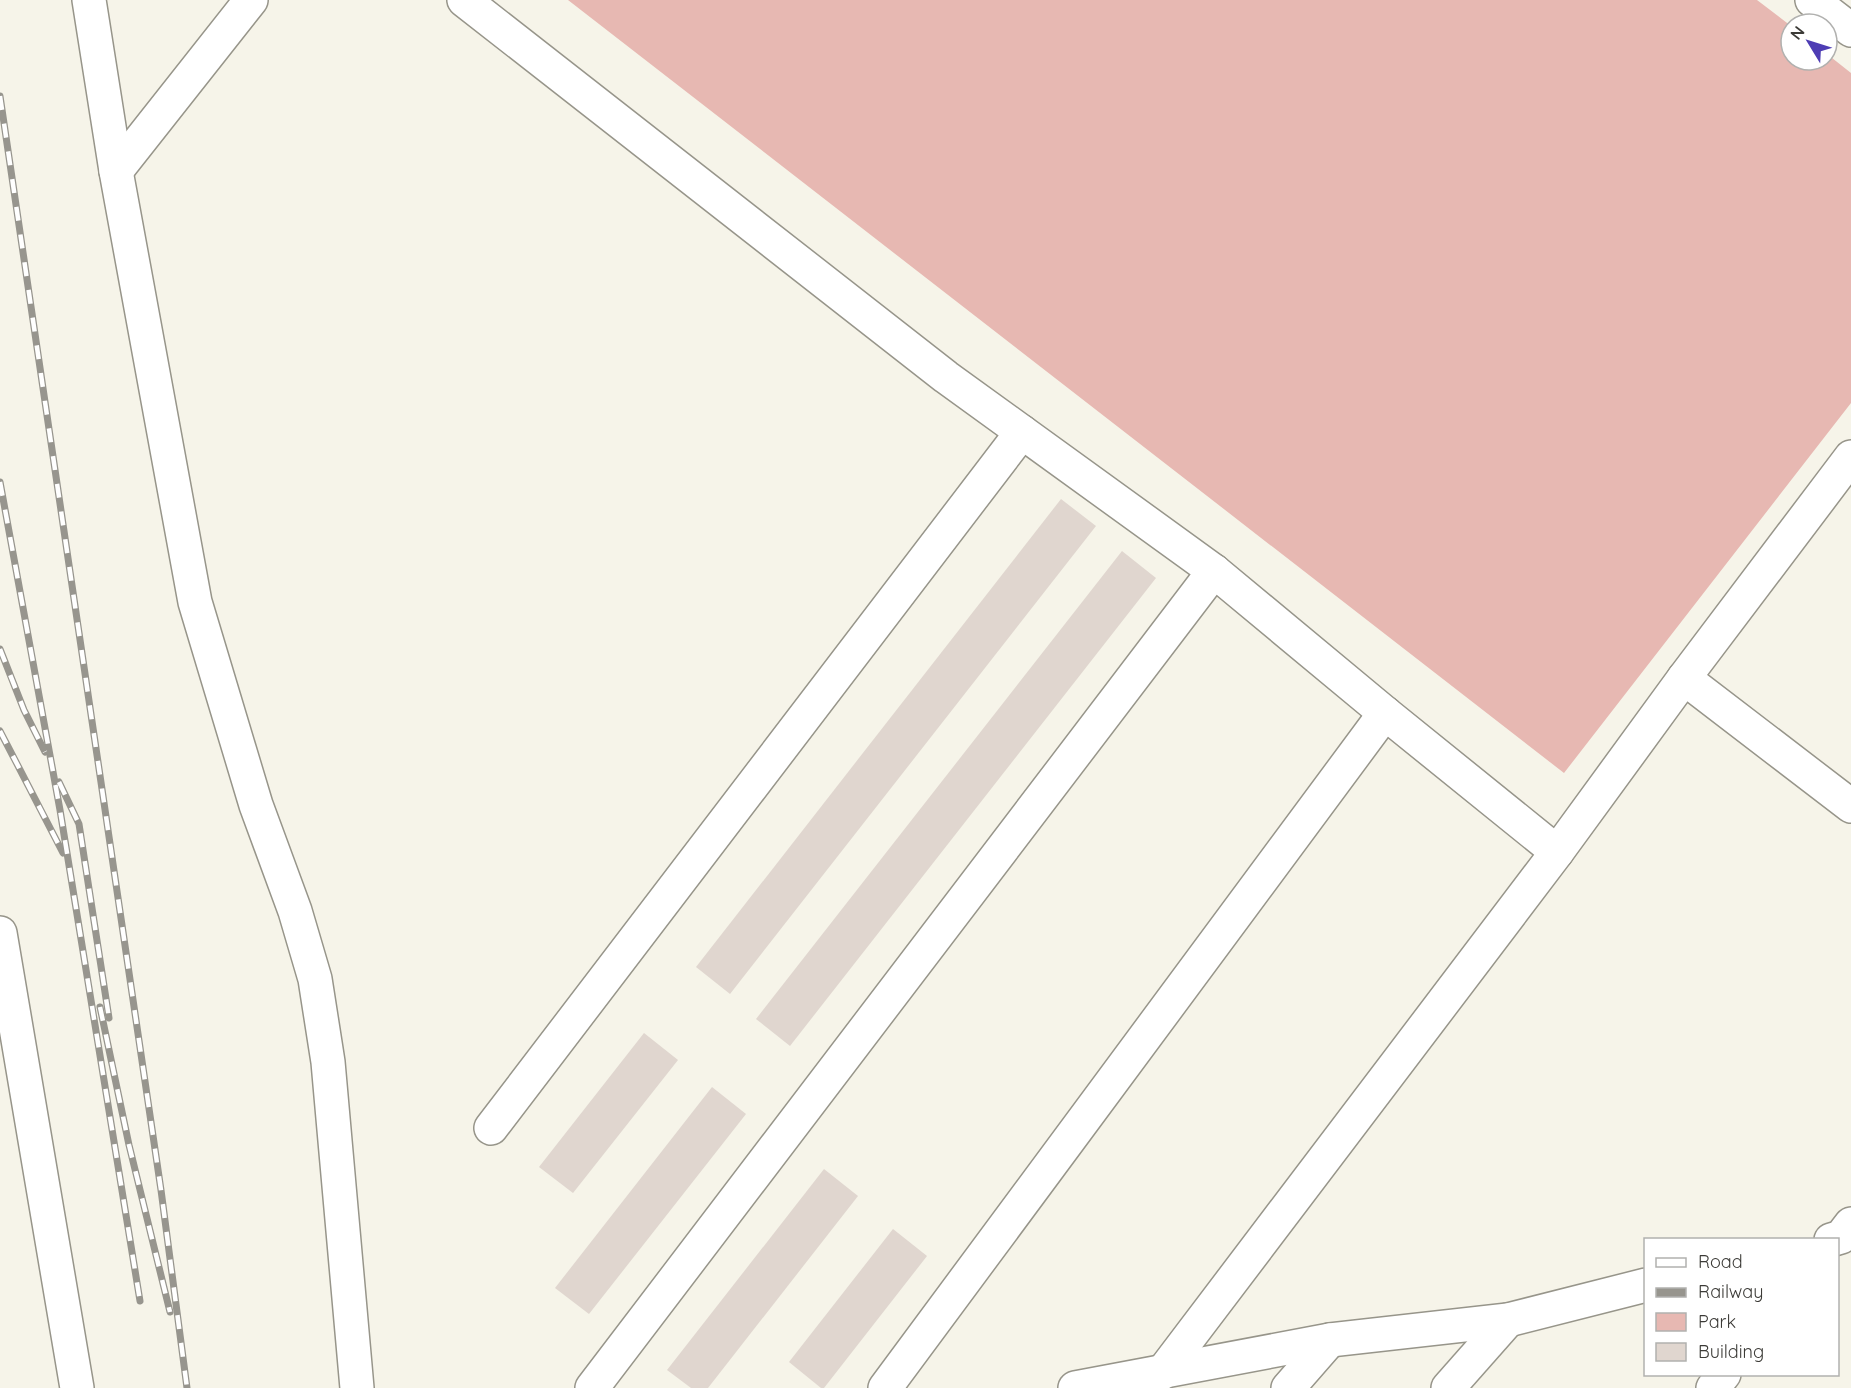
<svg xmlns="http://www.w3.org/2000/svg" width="1851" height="1388" viewBox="0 0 1851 1388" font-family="Quicksand,sans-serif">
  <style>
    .green { fill: #e7b8b2 }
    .building { fill: #e0d6cf }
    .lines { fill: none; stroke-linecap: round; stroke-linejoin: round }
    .minor-casing { stroke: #97958a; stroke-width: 36 }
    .minor { stroke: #fff; stroke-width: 33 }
    .rail-casing { stroke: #97958e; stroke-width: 7 }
    .rail { stroke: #fff; stroke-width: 4.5; stroke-dasharray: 14; stroke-linecap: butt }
  </style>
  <rect width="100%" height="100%" fill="#f6f4e9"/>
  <polygon class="green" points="568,0 1757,0 1791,26 1791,60 1827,60 1827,54 1851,73 1851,403 1564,773"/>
  <g class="building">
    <polygon points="1061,499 1096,526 730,994 696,967"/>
    <polygon points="1122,551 1156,578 790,1046 756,1019"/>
    <polygon points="644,1033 678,1060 573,1193 539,1167"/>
    <polygon points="712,1087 746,1114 589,1314 555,1288"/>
    <polygon points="824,1169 858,1196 708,1388 691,1388 667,1370"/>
    <polygon points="893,1229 927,1256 824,1388 821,1388 789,1362"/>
  </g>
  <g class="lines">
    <g class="minor-casing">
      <g id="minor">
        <polyline points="89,0 116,171 195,602 256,805 295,911 315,979 328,1062 357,1388"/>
        <polyline points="464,0 946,377 1214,571 1385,713 1557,852"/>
        <polyline points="1812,0 1851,30"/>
        <polyline points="116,171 251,0"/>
        <polyline points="1684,678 1851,806"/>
        <polyline points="0,933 77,1388"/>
        <polyline points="491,1128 1022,432"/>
        <polyline points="1831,1240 1841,1237 1851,1224"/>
        <polyline points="1162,1373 1557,852 1684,678 1851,457"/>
        <polyline points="592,1388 1214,571"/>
        <polyline points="885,1388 1385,713"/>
        <polyline points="1075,1388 1330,1340 1508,1320 1646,1285"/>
        <polyline points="1288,1388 1330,1340"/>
        <polyline points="1448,1388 1508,1320"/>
        <polyline points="1713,1388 1724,1374"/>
      </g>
    </g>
    <use href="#minor" class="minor"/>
    <g class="rail-casing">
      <g id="rail">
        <polyline points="0,96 161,1190 187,1388"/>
        <polyline points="0,482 60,810 140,1301"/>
        <polyline points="0,649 24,710 45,752"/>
        <polyline points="0,731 63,853"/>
        <polyline points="59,782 79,824 109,1018"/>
        <polyline points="100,1007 129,1145 170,1312"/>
      </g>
    </g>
    <use href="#rail" class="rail"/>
  </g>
  <rect x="1644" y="1238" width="195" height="138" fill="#ffffff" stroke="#b1b1af" stroke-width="1.5"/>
  <rect x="1656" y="1258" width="30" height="9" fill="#ffffff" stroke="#b1b1af" stroke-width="1.5"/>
  <text x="1698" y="1268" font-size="18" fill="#3c3b37">Road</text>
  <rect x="1656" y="1288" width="30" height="9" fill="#97958e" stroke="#b1b1af" stroke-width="1.5"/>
  <text x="1698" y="1298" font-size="18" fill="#3c3b37">Railway</text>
  <rect x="1656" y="1313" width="30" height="18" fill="#e7b8b2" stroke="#b1b1af" stroke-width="1.5"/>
  <text x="1698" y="1328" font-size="18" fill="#3c3b37">Park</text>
  <rect x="1656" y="1343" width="30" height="18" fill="#e0d6cf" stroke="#b1b1af" stroke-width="1.5"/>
  <text x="1698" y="1358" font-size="18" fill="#3c3b37">Building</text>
  <g transform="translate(1809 42) rotate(308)"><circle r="28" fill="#ffffff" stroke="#b1b1af" stroke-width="1.5"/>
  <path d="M0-4.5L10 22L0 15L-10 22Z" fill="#4e3db4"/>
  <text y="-9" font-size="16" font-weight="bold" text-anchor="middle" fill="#3c3b37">N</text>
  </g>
</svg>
